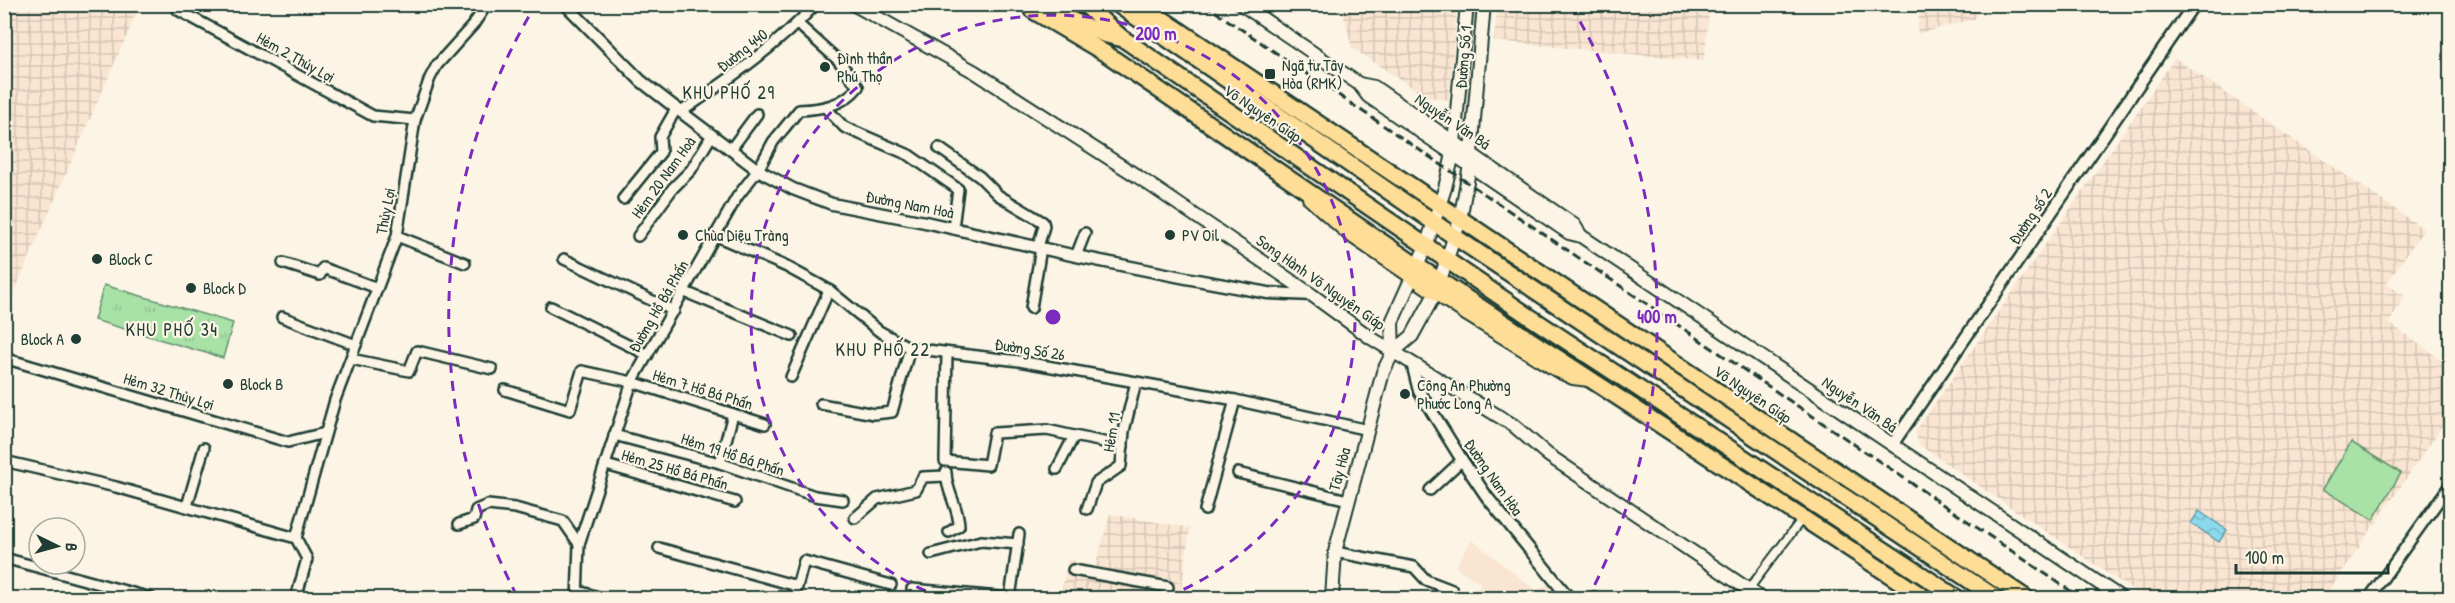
<svg xmlns="http://www.w3.org/2000/svg" width="2455" height="603" viewBox="0 0 2455 603" font-family="'Patrick Hand',sans-serif">
  <style>
    .built { fill: #f9e5d2 }
    .industrial { fill: url(#industrial-grid) }
    .green { fill: #a8e2a7; stroke: #64906e; stroke-width: 1.5 }
    .park { fill: url(#park-tufts); stroke: #64906e; stroke-width: 1.5 }
    .water { fill: url(#water-waves); stroke: #609ba2; stroke-width: 1.5 }
    .lines { fill: none; stroke-linecap: round; stroke-linejoin: round }
    .pedestrian-casing { stroke: #1f3d34; stroke-width: 11 }
    .minor-casing { stroke: #1f3d34; stroke-width: 14 }
    .tertiary-casing { stroke: #1f3d34; stroke-width: 15 }
    .secondary-casing { stroke: #1f3d34; stroke-width: 16 }
    .primary-casing { stroke: #1f3d34; stroke-width: 18 }
    .trunk-casing { stroke: #1f3d34; stroke-width: 20 }
    .pedestrian { stroke: #fcf5e5; stroke-width: 7 }
    .minor { stroke: #fcf5e5; stroke-width: 9 }
    .tertiary { stroke: #fcf5e5; stroke-width: 10 }
    .secondary { stroke: #fcf5e5; stroke-width: 12 }
    .primary { stroke: #fedd96; stroke-width: 14 }
    .trunk { stroke: #fedd96; stroke-width: 15 }
    .rail { stroke: #1f3d34; stroke-width: 3; stroke-dasharray: 9 4.5; stroke-linecap: butt }
    .ring { fill: none; stroke: #7b2cbf; stroke-width: 3; stroke-dasharray: 10 8 }
    .poi-dot { fill: #1f3d34; stroke: #fcf5e5; stroke-width: 2 }
    .labels { text-anchor: middle; dominant-baseline: central; stroke-width: 4.5; stroke-linejoin: round; paint-order: stroke }
    .street-label { font-size: 16px; fill: #1f3d34; stroke: #fcf5e5 }
    .poi-label { font-size: 16px; fill: #1f3d34; stroke: #fcf5e5; text-anchor: start }
    .neighbourhood-label { font-size: 18px; letter-spacing: 1.5px; fill: #1f3d34; stroke: #fcf5e5 }
    .centre { fill: #7b2cbf; stroke: #fcf5e5; stroke-width: 3 }
    .ring-label { font-size: 18px; text-anchor: middle; font-weight: bold; fill: #7b2cbf; stroke: #fcf5e5; stroke-width: 4.5; stroke-linejoin: round; paint-order: stroke }
  </style>
  <defs>
    <pattern id="industrial-grid" width="8" height="8" patternUnits="userSpaceOnUse" patternTransform="scale(1.5)"><rect width="8" height="8" fill="#f9e5d2"/><path d="M0 4h8M4 0v8" fill="none" stroke="#d5c5b5"/></pattern>
    <pattern id="park-tufts" width="24" height="20" patternUnits="userSpaceOnUse" patternTransform="scale(1.5)"><rect width="24" height="20" fill="#a8e2a7"/><path d="M3 7l-1-3M5 7V3M7 7l1-3M15 17l-1-3M17 17v-4M19 17l1-3" fill="none" stroke="#90c390"/></pattern>
    <pattern id="water-waves" width="16" height="10" patternUnits="userSpaceOnUse" patternTransform="scale(1.5)"><rect width="16" height="10" fill="#8cd9ec"/><path d="M0 5q4-4 8 0t8 0" fill="none" stroke="#78bbcb"/></pattern>
  </defs>
  <rect width="100%" height="100%" fill="#fcf5e5"/>
  <filter id="ink" filterUnits="userSpaceOnUse"><feTurbulence type="fractalNoise" baseFrequency=".0167" numOctaves="2"/><feDisplacementMap in="SourceGraphic" scale="12" xChannelSelector="R" yChannelSelector="G"/><feConvolveMatrix kernelMatrix="1 2 1 2 8 2 1 2 1" color-interpolation-filters="sRGB"/></filter>
  <g filter="url(#ink)">
    <polygon class="built" points="1472,540 1537,591 1551,582 1560,595 1556,598 1477,598 1480,583 1455,567"/>
    <g class="industrial">
      <polygon points="5,4 140,5 5,313 4,5"/>
      <polygon points="1920,4 1983,4 1983,5 1974,19 1917,34"/>
      <polygon points="1276,5 1457,5 1449,100 1427,97 1352,48 1342,8 1307,5 1295,15"/>
      <polygon points="1497,5 1710,5 1704,61 1494,41"/>
      <polygon points="2175,58 2424,229 2387,283 2405,296 2389,323 2450,366 2450,415 2324,598 2144,598 1919,445 1915,432"/>
      <polygon points="1110,514 1190,528 1180,598 1060,598 1068,559 1095,568"/>
    </g>
    <polygon class="green" points="2351,442 2401,473 2373,520 2323,489"/>
    <polygon class="park" points="104,285 233,323 223,358 94,320"/>
    <polygon class="water" points="2199,511 2227,530 2219,542 2191,523"/>
    <g class="lines">
      <g class="pedestrian-casing">
        <polyline id="pedestrian" points="1748,590 1802,519"/>
      </g>
      <g class="minor-casing">
        <g id="minor">
          <polyline points="181,4 178,10 373,116 415,120"/>
          <polyline points="826,108 844,127 909,155 958,189 953,228"/>
          <path d="M681 112C729 79 776 47 816 4"/>
          <polyline points="939,148 980,177 998,195 1043,222 1044,226 1038,247"/>
          <polyline points="731,149 757,114"/>
          <polyline points="623,199 661,152 660,137 676,109"/>
          <polyline points="714,235 787,267 829,290 879,331 910,348 1019,361 1136,382 1235,400 1368,430"/>
          <polyline points="397,236 465,263"/>
          <polyline points="638,236 673,188 691,170 712,135"/>
          <polyline points="1076,256 1085,233"/>
          <polyline points="564,259 674,311"/>
          <polyline points="283,263 320,275 323,268 377,288"/>
          <polyline points="685,292 792,336"/>
          <polyline points="551,307 648,355"/>
          <polyline points="1031,308 1041,248"/>
          <polyline points="282,317 356,345"/>
          <polyline points="947,353 945,461 988,465 994,433 1047,430 1074,436 1057,469"/>
          <polyline points="4,358 288,442 325,433"/>
          <polyline points="351,359 409,371 417,351 492,369"/>
          <polyline points="791,377 829,290"/>
          <polyline points="505,390 570,410 582,371 632,382 765,424"/>
          <polyline points="821,404 874,414 892,412 910,348"/>
          <polyline points="614,435 720,463 815,496 843,500"/>
          <polyline points="1074,436 1123,446"/>
          <polyline points="4,461 116,487 296,538 335,400 397,236 415,120 430,78 437,65 473,25 487,4"/>
          <polyline points="720,463 733,414"/>
          <polyline points="606,465 735,502"/>
          <path d="M946 472C946 492 959 507 959 526L949 532"/>
          <polyline points="1238,473 1348,500"/>
          <polyline points="1430,490 1462,460"/>
          <polyline points="187,506 204,448"/>
          <polyline points="1087,509 1096,483 1121,466 1124,431 1136,382"/>
          <polyline points="1205,510 1235,400"/>
          <polyline points="855,518 877,499 916,490 923,477 946,476"/>
          <polyline points="459,524 474,519 476,510 488,505 515,508 563,521 579,544"/>
          <polyline points="296,538 307,559 296,598"/>
          <polyline points="659,548 797,586"/>
          <polyline points="1335,552 1414,567 1426,580 1452,590"/>
          <polyline points="931,554 981,541 1018,544"/>
          <polyline points="4,558 151,598"/>
          <polyline points="1073,570 1168,587 1166,598"/>
          <polyline points="912,589 1010,598"/>
          <polyline points="578,591 602,598"/>
          <path d="M577 598 579 544 632 382 737 197 758 170 773 142 799 110C821 109 843 106 858 87L839 61 798 24"/>
          <polyline points="794,598 804,561 891,585"/>
          <polyline points="1010,598 1019,534"/>
          <polyline points="1592,598 1594,597"/>
          <polyline points="2369,598 2450,485"/>
        </g>
      </g>
      <g class="tertiary-casing">
        <g id="tertiary">
          <polyline points="565,4 641,81 681,112 758,170 793,189 832,204 925,222 1076,256 1186,278 1268,293 1312,295"/>
          <polyline points="1412,363 1419,391 1462,460 1487,497 1569,598"/>
          <polyline points="1892,445 2194,4"/>
        </g>
      </g>
      <g class="secondary-casing">
        <g id="secondary">
          <polyline points="853,4 975,72 1137,176 1312,295 1371,338 1513,425 1548,455 1761,598"/>
          <polyline points="1241,4 1359,84 1368,96 1569,233 1581,236 2121,598"/>
          <polyline points="1359,84 1374,87 1574,225 1581,236"/>
          <polyline points="1393,352 1392,322 1426,246 1445,188 1453,154 1467,4"/>
          <polyline points="1332,598 1335,552 1383,372 1393,352 1412,336 1436,292 1460,220 1470,165 1484,4"/>
        </g>
      </g>
      <g class="primary-casing">
        <polyline id="primary" points="1310,198 1350,234 1466,313 1558,370 1573,377 1589,379"/>
      </g>
      <g class="trunk-casing">
        <g id="trunk">
          <polyline points="1084,4 1122,38 1530,317 1957,598"/>
          <polyline points="1117,4 1455,237 1996,598"/>
          <polyline points="1140,4 2026,598"/>
          <polyline points="1032,10 1108,55 1417,266 1925,598"/>
          <polyline points="1049,10 1103,34 1119,38"/>
        </g>
      </g>
      <use href="#pedestrian" class="pedestrian"/>
      <use href="#minor" class="minor"/>
      <use href="#tertiary" class="tertiary"/>
      <use href="#secondary" class="secondary"/>
      <use href="#primary" class="primary"/>
      <use href="#trunk" class="trunk"/>
      <polyline class="rail" points="1204,4 2081,598"/>
    </g>
  </g>
  <g class="ring">
    <path d="M942 598A302 302 0 1 1 1164 598"/>
    <path d="M517 596A604 604 0 0 1 535 6M1571 6A604 604 0 0 1 1589 596"/>
  </g>
  <g class="poi-dot">
    <circle cx="825" cy="67" r="6"/>
    <rect x="1264" y="68" width="12" height="12" rx="3"/>
    <circle cx="683" cy="235" r="6"/>
    <circle cx="1170" cy="235" r="6"/>
    <circle cx="97" cy="259" r="6"/>
    <circle cx="191" cy="288" r="6"/>
    <circle cx="76" cy="339" r="6"/>
    <circle cx="228" cy="384" r="6"/>
    <circle cx="1405" cy="394" r="6"/>
  </g>
  <g class="labels">
    <g class="street-label">
      <text transform="translate(742 50) rotate(-38)">Đường 440</text>
      <text transform="translate(296 57) rotate(29)">Hẻm 2 Thủy Lợi</text>
      <text transform="translate(1463 57) rotate(-85)">Đường Số 1</text>
      <text transform="translate(1263 113) rotate(34)">Võ Nguyên Giáp</text>
      <text transform="translate(1453 121) rotate(34)">Nguyễn Văn Bá</text>
      <text transform="translate(663 177) rotate(-54)">Hẻm 20 Nam Hoà</text>
      <text transform="translate(910 204) rotate(11)">Đường Nam Hoà</text>
      <text transform="translate(385 211) rotate(-79)">Thủy Lợi</text>
      <text transform="translate(2030 216) rotate(-56)">Đường số 2</text>
      <text transform="translate(1321 282) rotate(35)">Song Hành Võ Nguyên Giáp</text>
      <text transform="translate(658 306) rotate(-60)">Đường Hồ Bá Phấn</text>
      <text transform="translate(1030 349) rotate(9)">Đường Số 26</text>
      <text transform="translate(703 389) rotate(17)">Hẻm 7 Hồ Bá Phấn</text>
      <text transform="translate(169 391) rotate(17)">Hẻm 32 Thủy Lợi</text>
      <text transform="translate(1753 394) rotate(34)">Võ Nguyên Giáp</text>
      <text transform="translate(1860 404) rotate(34)">Nguyễn Văn Bá</text>
      <text transform="translate(1111 432) rotate(-81)">Hẻm 11</text>
      <text transform="translate(733 454) rotate(18)">Hẻm 19 Hồ Bá Phấn</text>
      <text transform="translate(675 469) rotate(16)">Hẻm 25 Hồ Bá Phấn</text>
      <text transform="translate(1339 469) rotate(-75)">Tây Hòa</text>
      <text transform="translate(1494 477) rotate(55)">Đường Nam Hòa</text>
    </g>
    <g class="poi-label">
      <text x="837" y="58">Đình thần<tspan x="837" dy="18">Phú Thọ</tspan></text>
      <text x="1282" y="65">Ngã tư Tây<tspan x="1282" dy="18">Hòa (RMK)</tspan></text>
      <text x="695" y="235">Chùa Diệu Tràng</text>
      <text x="1182" y="235">PV Oil</text>
      <text x="109" y="259">Block C</text>
      <text x="203" y="288">Block D</text>
      <text x="64" y="339" text-anchor="end">Block A</text>
      <text x="240" y="384">Block B</text>
      <text x="1417" y="385">Công An Phường<tspan x="1417" dy="18">Phước Long A</tspan></text>
    </g>
    <g class="neighbourhood-label">
      <text x="729" y="92">KHU PHỐ 29</text>
      <text x="172" y="329">KHU PHỐ 34</text>
      <text x="883" y="349">KHU PHỐ 22</text>
    </g>
  </g>
  <circle cx="1053" cy="317" r="9" class="centre"/>
  <g class="ring-label">
    <text x="1156" y="40">200 m</text>
    <text x="1657" y="323">400 m</text>
  </g>
  <rect width="2455" height="603" fill="none" stroke="#fcf5e5" stroke-width="24"/>
  <rect x="12" y="12" width="2431" height="579" fill="none" stroke="#1f3d34" stroke-width="2" filter="url(#ink)"/>
  <g transform="translate(57 546) rotate(95)"><circle r="28" fill="#fcf5e5" stroke="#a4ab9e" stroke-width="1.5"/>
  <path d="M0-4.5L10 22L0 15L-10 22Z" fill="#1f3d34"/>
  <text y="-9" font-size="16" font-weight="bold" text-anchor="middle" fill="#1f3d34">B</text>
  </g>
  <path d="M2236 564v9h152v-9" fill="none" stroke="#1f3d34" stroke-width="3"/>
  <text x="2245" y="564" font-size="18" fill="#1f3d34" stroke="#fcf5e5" stroke-width="4.5" paint-order="stroke">100 m</text>
</svg>
